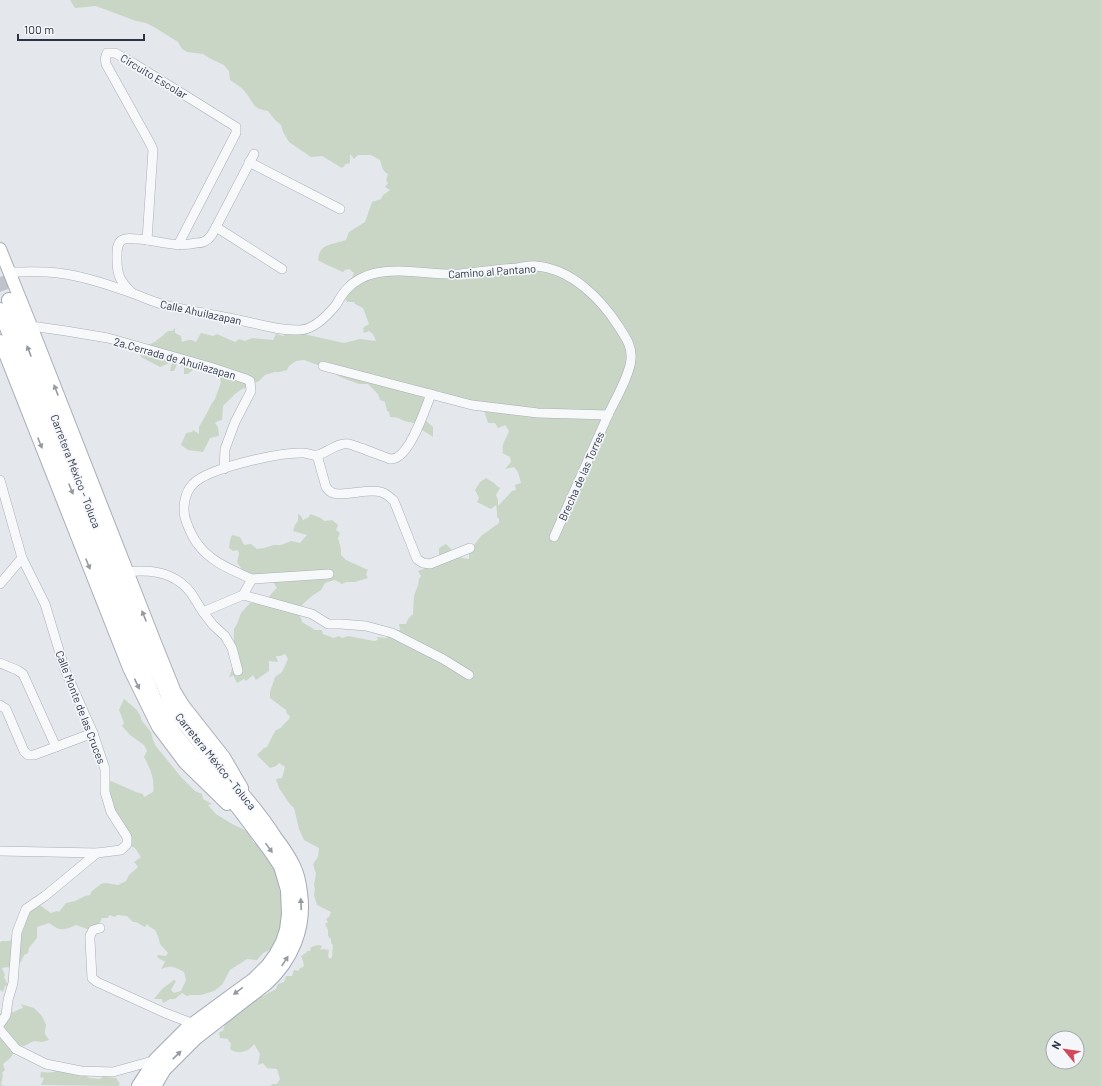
<svg xmlns="http://www.w3.org/2000/svg" width="1101" height="1086" viewBox="0 0 1101 1086" font-family="Barlow,sans-serif">
  <style>
    .green { fill: #c9d6c5; fill-rule: evenodd }
    .lines { fill: none; stroke-linecap: round; stroke-linejoin: round }
    .primary-tunnel { stroke: #bfc3cb; stroke-width: 14; stroke-dasharray: 14 7; stroke-linecap: butt }
    .street-casing { stroke: #a9aeb7; stroke-width: 10 }
    .secondary-casing { stroke: #a9aeb7; stroke-width: 14 }
    .primary-casing { stroke: #a3abb8; stroke-width: 16 }
    .street { stroke: #f7f8fa; stroke-width: 9 }
    .secondary { stroke: #fff; stroke-width: 12 }
    .primary { stroke: #fff; stroke-width: 14 }
    .oneway { fill: #959aa2 }
    .labels { text-anchor: middle; dominant-baseline: central; stroke-width: 3.5; stroke-linejoin: round; paint-order: stroke }
    .street-label { font-size: 11px; fill: #2b3445; stroke: #f4f6f9 }
  </style>
  <rect width="100%" height="100%" fill="#e4e7ec"/>
  <g class="green">
    <path d="M70 0H1101V1086H270L273 1084H277L280 1079 277 1069 267 1068 263 1063 258 1065 260 1054 254 1044C249 1052 238 1055 230 1049L231 1043 229 1042 228 1039 220 1038 219 1032 223 1031 225 1023 251 1000 259 999 260 997 263 996 276 989 278 984 284 982 286 976H292L294 970 299 971V969L304 966 303 961 301 956 306 953 307 951H310L311 947 318 945 322 946 320 950 323 949 329 950 328 956 330 959 332 957 333 945 331 943V939L328 936V930L325 924 328 922 326 919 329 917 331 912 317 905 314 895 315 889 314 885 316 874 313 864 318 857 319 848 304 840 299 829 294 808 289 803 279 788 276 779 282 778 285 767 279 763 276 766 270 768 257 755 264 748 267 747 275 731 282 727V726L289 719 290 716 287 714 286 710 270 698V692L275 677 282 672 288 659 285 654 280 656H276L278 662 269 661V671L256 680 253 675 246 681 244 679 237 683 233 675 229 678 233 666 234 629 237 624 241 613 250 603 265 602C269 597 272 592 277 588L270 577 245 574 237 562 239 554 238 550 233 551 229 548 230 540 232 535 240 537 244 545 251 544 257 549 264 548 274 545H281L291 541 300 543 307 535 293 531 295 525 298 521V514L301 516 303 520 309 517 310 514 321 518 324 521 332 520 338 525 336 530 340 533 338 538 341 549V555L346 560 368 570 366 574 368 578 355 582H346L342 584 335 580 325 583 321 590 312 596 303 604 299 609 298 614 301 618 302 622 315 630H322L323 634 334 638 339 636 342 638 348 636 374 641 378 640 377 637 386 638 397 630H400L399 624H406L408 619 413 614 414 596 418 585 419 579 421 576 418 571 426 568 439 556V548L446 544 451 549 450 551 462 558 469 559V552L481 536 499 523V519L497 517V512L496 505 491 509 477 502 479 498 475 490 480 482 486 478 494 483 497 486 500 488 496 495 498 500V506L512 491 516 490 515 485 521 483 518 472 514 467 505 469 511 462 510 457 502 453 503 451C501 444 507 438 509 431L505 425 498 428 495 423H488L483 407 439 391 434 392 424 419 433 427V437L419 428 418 425C413 422 413 423 408 422 400 420 400 417 390 417L389 412 387 411 385 402 380 400 378 394 368 384H359L340 377 326 368 304 360 296 361 289 366 287 370 279 372H274L265 375 259 381 245 388 242 389 235 394 223 406 222 420 218 421 215 423 218 427 219 436 210 438 203 452 188 450 181 445 186 433 192 432 193 430 199 434V427L208 411 211 405 215 399 221 382 219 376 217 373H205L204 370 197 367 188 374H184V367L177 364 174 371H170L172 362 160 367 141 357 140 354 135 349C150 346 157 341 168 331H172L175 328V333L181 336 182 342C187 340 191 339 196 342L201 333 213 336 217 334 235 342 239 339 245 341 252 338 273 340 276 334 284 336 289 325H296L297 329 308 335 344 343 360 339 376 341 373 334 369 331 364 333 363 328 369 324 363 308 355 304 354 302H347L341 292 350 282 354 273 349 269 345 270 343 272 325 264 318 260C319 243 333 245 346 240L349 232 365 222 372 202 381 199 383 195 390 190 385 187 388 183 386 180 388 174C382 171 382 166 380 160L371 155H358L354 159 350 154V163L346 164 342 168 322 156 311 157 289 142 283 132 281 125 275 120 268 111C251 108 255 104 246 93 243 88 236 84 230 80L229 71 224 65 211 59 203 54 187 52 182 49 178 42 154 27 146 23 136 21 96 6 75 8ZM1053 1038H1077V1062H1053Z"/>
    <path d="M124 699 136 709 140 715 142 721 151 732 153 740 155 745 181 777 195 791 202 794 203 799 212 804 208 805 216 814 232 824 249 832 253 842 260 846 273 864 279 884V889L286 907 281 936 272 949 263 953 257 960 247 959 230 970 222 985 214 991 201 995H190L187 996 182 993 175 999H170L163 1003 162 999H154L162 989 174 980 176 981 171 990 174 993 181 991 186 980 184 972C174 967 172 965 161 969L165 962 157 957 158 955 166 956 168 953 160 944 158 936 155 930 150 927 147 924 145 927 136 922H133L127 916 117 915 115 917 109 915 108 918H102L98 926 90 930 76 925C63 931 60 931 49 923L37 927V938L29 948 28 953 24 955 21 962 15 963 16 970 7 967 2 968 5 975 4 977 8 985 5 986 3 992 0 990V942L2 941H10C13 937 16 933 19 929 24 922 28 922 28 911L38 904 51 913 57 911 59 912 66 903 75 901 85 896 90 895 92 891 101 884 106 883 118 885 126 881 129 875 138 867 134 862 141 857 135 848 131 846 124 840 119 829 106 783 111 781 136 792 143 794 144 797 153 792C155 779 150 768 144 757L147 751 144 745 130 735 122 726 124 723 119 710Z"/>
    <path d="M21 1004 34 1008 42 1016 46 1025 45 1031V1034L49 1040 42 1042 34 1041 24 1046 17 1045V1050L9 1059 4 1063 3 1065 5 1070 2 1073 3 1075 1 1085 5 1086H0V1014L4 1011C16 1014 13 1011 23 1008Z"/>
    <path d="M63 1067 83 1076 85 1075 89 1078 100 1079 105 1075 108 1077 116 1078 120 1084 118 1086 41 1085 44 1078 40 1077 41 1072C50 1073 55 1073 63 1067Z"/>
  </g>
  <g class="lines">
    <polyline class="primary-tunnel" points="0,277 9,300"/>
    <g class="street-casing">
      <g id="street">
        <polyline points="249,162 340,209"/>
        <polyline points="216,227 282,269"/>
        <path d="M147 240 153 150 151 145 106 64C105 60 105 57 107 53H115L133 63 236 127V133L178 245"/>
        <path d="M9 272C25 272 42 271 58 273 83 276 109 285 132 293 142 297 151 301 161 304 186 311 213 314 239 320 259 324 279 331 299 330 314 330 327 316 336 305 339 300 342 294 347 289 354 281 366 275 376 273 404 267 432 276 460 274 479 272 498 269 517 268 523 267 530 265 536 266 572 269 601 299 619 327 626 338 632 346 631 359 630 375 615 400 608 415L538 413 472 405 323 366"/>
        <path d="M131 292C121 282 117 276 117 260 117 253 116 244 122 240 127 237 133 239 137 239 158 240 174 248 196 243 198 243 202 243 205 241 210 239 213 233 216 227L254 154"/>
        <polyline points="31,326 66,331 108,338 210,367 246,379 250,381 251,391 235,422 225,449 224,469"/>
        <path d="M317 455 326 487C328 490 330 492 333 493 344 497 368 488 381 492 387 494 390 497 394 501L417 559 423 563 430 564 470 548"/>
        <polyline points="0,480 22,558 45,604 65,670 93,733 105,769 105,792 111,812 127,837 127,844 121,850 97,853 0,851"/>
        <polyline points="554,537 608,415"/>
        <path d="M127 572C151 569 175 572 191 593 195 599 199 606 203 612L243 595 252 579C232 570 210 562 197 543 192 537 189 529 186 521 182 510 184 493 193 484 208 468 280 452 303 453 308 453 313 456 318 455 328 452 338 442 349 444 353 445 357 447 361 448 371 452 380 455 390 459 409 461 425 409 431 394"/>
        <polyline points="252,579 329,574"/>
        <polyline points="0,584 22,558"/>
        <polyline points="243,595 312,614 328,624 341,624 366,626 392,633 443,659 469,675"/>
        <polyline points="203,612 213,625 225,636 232,648 238,671"/>
        <polyline points="0,663 17,670 23,674 56,747"/>
        <polyline points="0,705 6,709 24,751 28,755 34,755 93,733"/>
        <polyline points="100,928 93,930 90,936 90,940 92,978 97,982 165,1013 194,1024"/>
        <polyline points="0,1024 6,1015 8,1000 13,983 17,932 26,909 45,896 97,853"/>
        <polyline points="0,1030 16,1049 46,1064 81,1071 113,1072 156,1060"/>
      </g>
    </g>
    <g class="secondary-casing">
      <g id="secondary">
        <polyline points="0,249 31,326 156,645 175,692 183,705 224,757 242,788"/>
        <polyline points="0,341 129,668 158,727 185,763 227,804"/>
      </g>
    </g>
    <g class="primary-casing">
      <g id="primary">
        <path d="M9 300 116 573 169 698 175 710 184 723C199 741 213 760 228 778 245 797 261 816 275 838 282 847 288 856 293 866 297 874 299 884 300 893 305 928 291 960 266 983L195 1038 164 1069 154 1086"/>
        <polyline points="0,310 154,699 173,732 190,753 238,807 271,851 281,866 288,890 289,914 287,930 283,942 276,955 268,966 254,980 236,993 187,1029 156,1060 139,1086"/>
      </g>
    </g>
    <use href="#street" class="street"/>
    <use href="#secondary" class="secondary"/>
    <use href="#primary" class="primary"/>
  </g>
  <defs><path id="oneway-solid" d="M-6-.8H1V-3.2L6.5 0L1 3.2V.8H-6Z"/></defs>
  <g class="oneway">
    <use href="#oneway-solid" transform="translate(29 351) rotate(-111)"/>
    <use href="#oneway-solid" transform="translate(56 390) rotate(-111)"/>
    <use href="#oneway-solid" transform="translate(40 443) rotate(68)"/>
    <use href="#oneway-solid" transform="translate(71 489) rotate(68)"/>
    <use href="#oneway-solid" transform="translate(88 564) rotate(68)"/>
    <use href="#oneway-solid" transform="translate(144 616) rotate(-112)"/>
    <use href="#oneway-solid" transform="translate(137 684) rotate(65)"/>
    <use href="#oneway-solid" transform="translate(269 848) rotate(54)"/>
    <use href="#oneway-solid" transform="translate(301 904) rotate(-92)"/>
    <use href="#oneway-solid" transform="translate(285 961) rotate(-57)"/>
    <use href="#oneway-solid" transform="translate(238 991) rotate(143)"/>
    <use href="#oneway-solid" transform="translate(177 1055) rotate(-44)"/>
  </g>
  <g class="labels">
    <g class="street-label">
      <text transform="translate(154 76) rotate(31)">Circuito Escolar</text>
      <text transform="translate(492 271) rotate(-4)">Camino al Pantano</text>
      <text transform="translate(201 312) rotate(12)">Calle Ahuilazapan</text>
      <text transform="translate(175 358) rotate(16)">2a.Cerrada de Ahuilazapan</text>
      <text transform="translate(76 471) rotate(69)">Carretera México - Toluca</text>
      <text transform="translate(581 476) rotate(-66)">Brecha de las Torres</text>
      <text transform="translate(81 707) rotate(69)">Calle Monte de las Cruces</text>
      <text transform="translate(216 761) rotate(51)">Carretera México - Toluca</text>
    </g>
  </g>
  <g transform="translate(1065 1050) rotate(299)"><circle r="19" fill="#f4f6f9" stroke="#a4a8b1"/>
  <path d="M0-3L7 15L0 10L-7 15Z" fill="#d1495b"/>
  <text y="-6" font-size="11" font-weight="bold" text-anchor="middle" fill="#2b3445">N</text>
  </g>
  <path d="M18 34v6h126v-6" fill="none" stroke="#2b3445" stroke-width="2"/>
  <text x="24" y="34" font-size="12" fill="#2b3445" stroke="#f4f6f9" stroke-width="3" paint-order="stroke">100 m</text>
</svg>
